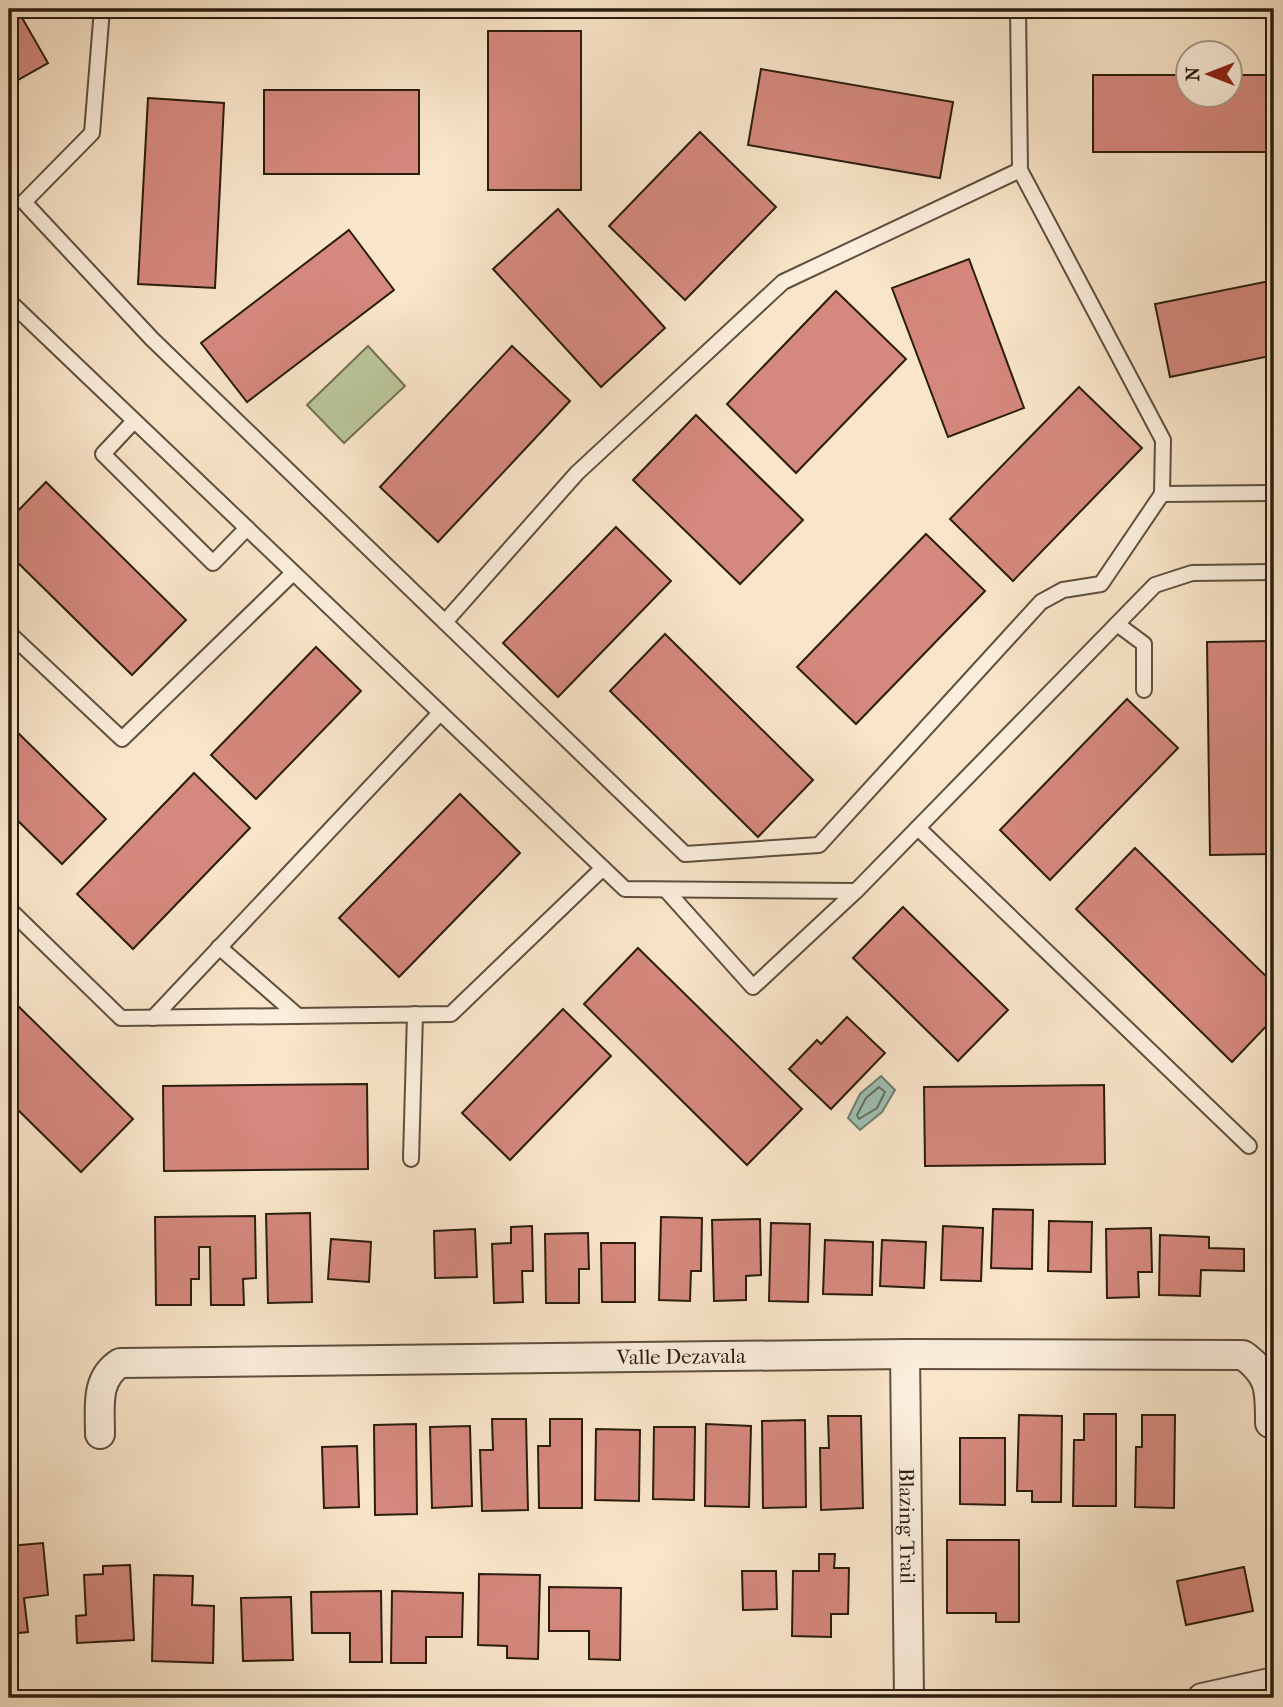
<svg xmlns="http://www.w3.org/2000/svg" width="1283" height="1707" viewBox="0 0 1283 1707" font-family="'IM FELL French Canon',serif">
  <style>
    .green { fill: #bac599; stroke: #727154; stroke-width: 2 }
    .water { fill: #9ebfb2; stroke: #707e70; stroke-width: 2 }
    .lines { fill: none; stroke-linecap: round; stroke-linejoin: round }
    .shore { stroke: #646e60; stroke-width: 2 }
    .building { fill: #d5887d; stroke: #2a1d0e; stroke-width: 2 }
    .lane-casing { stroke: #5e4f3d; stroke-width: 18 }
    .street-casing { stroke: #5e4f3d; stroke-width: 32 }
    .lane { stroke: #fbeedc; stroke-width: 14 }
    .street { stroke: #fbeedc; stroke-width: 28 }
    .labels { text-anchor: middle; dominant-baseline: central; stroke-width: 5; stroke-linejoin: round; paint-order: stroke }
    .street-label { font-size: 21px; fill: #2a1d0e; stroke: #fbeedc }
  </style>
  <rect width="100%" height="100%" fill="#f9e5c9"/>
  <filter id="stains"><feTurbulence type="fractalNoise" baseFrequency=".00286" numOctaves="4"/><feColorMatrix values="0 0 0 0 .2 0 0 0 0 .09 0 0 0 0 .02 0 0 0 .5 -.17"/></filter>
  <radialGradient id="worn" r=".72"><stop offset=".6" stop-color="#630" stop-opacity="0"/><stop offset="1" stop-color="#630" stop-opacity=".3"/></radialGradient>
  <polygon class="green" points="368,346 405,386 344,443 307,405"/>
  <polygon class="water" points="881,1076 895,1090 882,1112 860,1130 848,1118 860,1094"/>
  <g class="lines">
    <polygon class="shore" points="879,1087 885,1092 877,1108 859,1119 857,1115 866,1098"/>
  </g>
  <g class="building">
    <polygon points="9,9 17,9 48,63 9,85"/>
    <rect x="488" y="31" width="93" height="159"/>
    <polygon points="761,69 953,102 940,178 748,145"/>
    <polygon points="1093,75 1188,75 1188,94 1230,94 1230,75 1274,75 1274,152 1093,152"/>
    <rect x="264" y="90" width="155" height="84"/>
    <polygon points="148,98 224,103 215,288 138,284"/>
    <polygon points="700,132 776,207 685,300 609,226"/>
    <polygon points="558,209 665,328 601,387 493,269"/>
    <polygon points="349,230 394,290 247,402 201,343"/>
    <polygon points="969,259 1024,408 948,437 892,288"/>
    <polygon points="1274,280 1274,355 1170,377 1155,304"/>
    <polygon points="836,291 906,359 796,473 727,404"/>
    <polygon points="512,346 570,401 438,542 380,487"/>
    <polygon points="1079,387 1142,448 1013,581 950,519"/>
    <polygon points="696,415 803,520 740,584 633,480"/>
    <polygon points="46,482 186,620 132,675 9,554 9,520"/>
    <polygon points="616,527 671,581 558,697 503,643"/>
    <polygon points="926,534 985,591 856,724 797,667"/>
    <polygon points="665,634 813,780 758,837 610,691"/>
    <polygon points="1274,641 1274,854 1210,855 1207,642"/>
    <polygon points="316,647 361,691 256,799 211,755"/>
    <polygon points="1127,699 1178,748 1050,880 1000,830"/>
    <polygon points="9,724 106,819 62,864 9,812"/>
    <polygon points="194,773 250,828 133,949 77,894"/>
    <polygon points="460,794 520,853 399,977 339,918"/>
    <polygon points="1135,848 1274,984 1274,1018 1232,1062 1076,909"/>
    <polygon points="903,907 1008,1010 958,1061 853,958"/>
    <polygon points="638,948 802,1109 747,1165 584,1004"/>
    <polygon points="9,997 133,1119 81,1172 9,1101"/>
    <polygon points="563,1009 611,1056 510,1160 462,1113"/>
    <polygon points="847,1017 885,1053 831,1109 789,1069 817,1040 821,1044"/>
    <polygon points="367,1084 368,1169 164,1171 163,1086"/>
    <polygon points="1104,1085 1105,1164 925,1166 924,1087"/>
    <polygon points="993,1209 1033,1210 1032,1269 991,1268"/>
    <polygon points="1272,1211 1274,1211 1274,1257"/>
    <polygon points="310,1213 312,1302 268,1303 266,1214"/>
    <polygon points="255,1216 256,1278 243,1279 244,1305 211,1305 210,1247 199,1247 199,1279 191,1279 191,1305 156,1305 155,1217"/>
    <polygon points="661,1217 702,1218 701,1271 691,1271 690,1301 659,1300"/>
    <polygon points="760,1219 761,1275 746,1276 746,1300 714,1301 712,1220"/>
    <polygon points="1049,1221 1092,1222 1091,1272 1048,1271"/>
    <polygon points="771,1223 810,1224 808,1302 769,1301"/>
    <polygon points="532,1226 533,1271 522,1271 523,1302 494,1303 492,1244 511,1243 511,1227"/>
    <polygon points="943,1226 983,1228 981,1281 941,1280"/>
    <polygon points="1151,1228 1152,1272 1138,1272 1139,1297 1107,1298 1106,1229"/>
    <polygon points="475,1229 477,1277 435,1278 434,1231"/>
    <polygon points="588,1233 589,1269 579,1269 579,1303 546,1303 545,1234"/>
    <polygon points="1160,1235 1209,1237 1209,1248 1244,1249 1244,1271 1201,1270 1200,1296 1159,1295"/>
    <polygon points="331,1239 371,1242 369,1282 328,1279"/>
    <polygon points="825,1240 873,1242 872,1295 823,1294"/>
    <polygon points="882,1240 926,1242 924,1288 880,1286"/>
    <polygon points="601,1243 635,1243 635,1302 602,1302"/>
    <polygon points="1084,1414 1116,1414 1116,1506 1073,1506 1074,1440 1084,1440"/>
    <polygon points="1019,1415 1062,1416 1061,1502 1032,1502 1032,1491 1017,1491"/>
    <polygon points="1142,1415 1175,1415 1174,1508 1135,1507 1136,1447 1142,1447"/>
    <polygon points="828,1416 861,1416 863,1508 821,1510 820,1448 829,1448"/>
    <polygon points="492,1419 526,1419 528,1510 482,1511 480,1450 493,1450"/>
    <polygon points="550,1419 582,1419 582,1508 539,1508 538,1446 550,1446"/>
    <polygon points="805,1420 806,1507 763,1508 762,1421"/>
    <polygon points="416,1424 417,1514 375,1515 374,1425"/>
    <polygon points="706,1424 751,1426 749,1507 705,1506"/>
    <polygon points="470,1426 472,1506 432,1508 430,1427"/>
    <polygon points="654,1427 695,1427 694,1500 653,1499"/>
    <polygon points="596,1429 640,1430 639,1501 595,1500"/>
    <polygon points="960,1438 1005,1438 1005,1505 960,1504"/>
    <polygon points="357,1446 359,1507 324,1508 322,1447"/>
    <polygon points="1274,1535 1274,1607 1266,1536"/>
    <polygon points="947,1540 1019,1540 1019,1622 996,1622 996,1613 947,1613"/>
    <polygon points="43,1543 48,1595 24,1598 28,1632 9,1634 9,1546"/>
    <polygon points="819,1554 835,1554 834,1568 849,1568 848,1614 831,1614 831,1637 792,1636 793,1571 819,1571"/>
    <polygon points="130,1565 134,1640 77,1643 76,1616 86,1615 84,1575 103,1574 103,1566"/>
    <polygon points="1244,1567 1253,1611 1186,1625 1177,1581"/>
    <polygon points="742,1571 776,1571 777,1609 743,1610"/>
    <polygon points="479,1574 540,1575 538,1659 507,1658 507,1646 478,1645"/>
    <polygon points="154,1575 193,1576 192,1605 214,1606 213,1663 152,1661"/>
    <polygon points="549,1587 621,1588 620,1660 589,1659 589,1631 549,1631"/>
    <polygon points="381,1591 382,1662 350,1662 350,1633 312,1633 311,1592"/>
    <polygon points="392,1591 463,1593 462,1637 426,1637 426,1663 391,1663"/>
    <polygon points="291,1597 293,1660 243,1661 241,1598"/>
  </g>
  <g class="lines">
    <g class="lane-casing">
      <g id="lane">
        <polyline points="102,9 92,133 24,202 152,339 685,854 819,845 1041,602 1063,590 1101,584 1162,494 1163,440 1020,170 1018,9"/>
        <polyline points="9,301 625,889 856,891 1155,585 1192,573 1274,572"/>
        <polyline points="134,421 103,454 213,563 247,528"/>
        <polyline points="1162,494 1274,493"/>
        <polyline points="445,622 577,473 783,282 1020,170"/>
        <polyline points="1117,624 1144,644 1144,690"/>
        <polyline points="9,633 122,739 293,573"/>
        <polyline points="918,828 1249,1146"/>
        <polyline points="666,890 753,987 856,891"/>
        <polyline points="9,909 121,1018 451,1014 603,868"/>
        <polyline points="219,947 298,1016"/>
        <polyline points="153,1018 440,713"/>
        <polyline points="411,1159 415,1014"/>
      </g>
    </g>
    <g class="street-casing">
      <g id="street">
        <path id="s1" d="M905 1354 909 1698"/>
        <path id="s2" d="M100 1434C100 1407 95 1379 120 1363L905 1354 1243 1355C1271 1375 1270 1391 1270 1423"/>
        <polyline points="1202,1698 1274,1682"/>
      </g>
    </g>
    <use href="#lane" class="lane"/>
    <use href="#street" class="street"/>
  </g>
  <g class="labels">
    <g class="street-label">
      <text stroke="none"><textPath href="#s2" startOffset="639">Valle Dezavala</textPath></text>
      <text stroke="none"><textPath href="#s1" startOffset="172">Blazing Trail</textPath></text>
    </g>
  </g>
  <rect width="1283" height="1707" fill="none" stroke="#f9e5c9" stroke-width="35"/>
  <rect x="10" y="10" width="1262" height="1686" fill="none" stroke="#2a1d0e" stroke-width="3.5"/>
  <rect x="18" y="18" width="1248" height="1672" fill="none" stroke="#2a1d0e" stroke-width="2"/>
  <g transform="translate(1209 74) rotate(270)"><circle r="33" fill="#fbeedc" stroke="#a79a8a" stroke-width="2"/>
  <path d="M0-5L12 26L0 18L-12 26Z" fill="#8f2418"/>
  <text y="-10" font-size="19" font-weight="bold" text-anchor="middle" fill="#2a1d0e">N</text>
  </g>
  <rect width="100%" height="100%" filter="url(#stains)"/>
  <rect width="100%" height="100%" fill="url(#worn)"/>
</svg>
